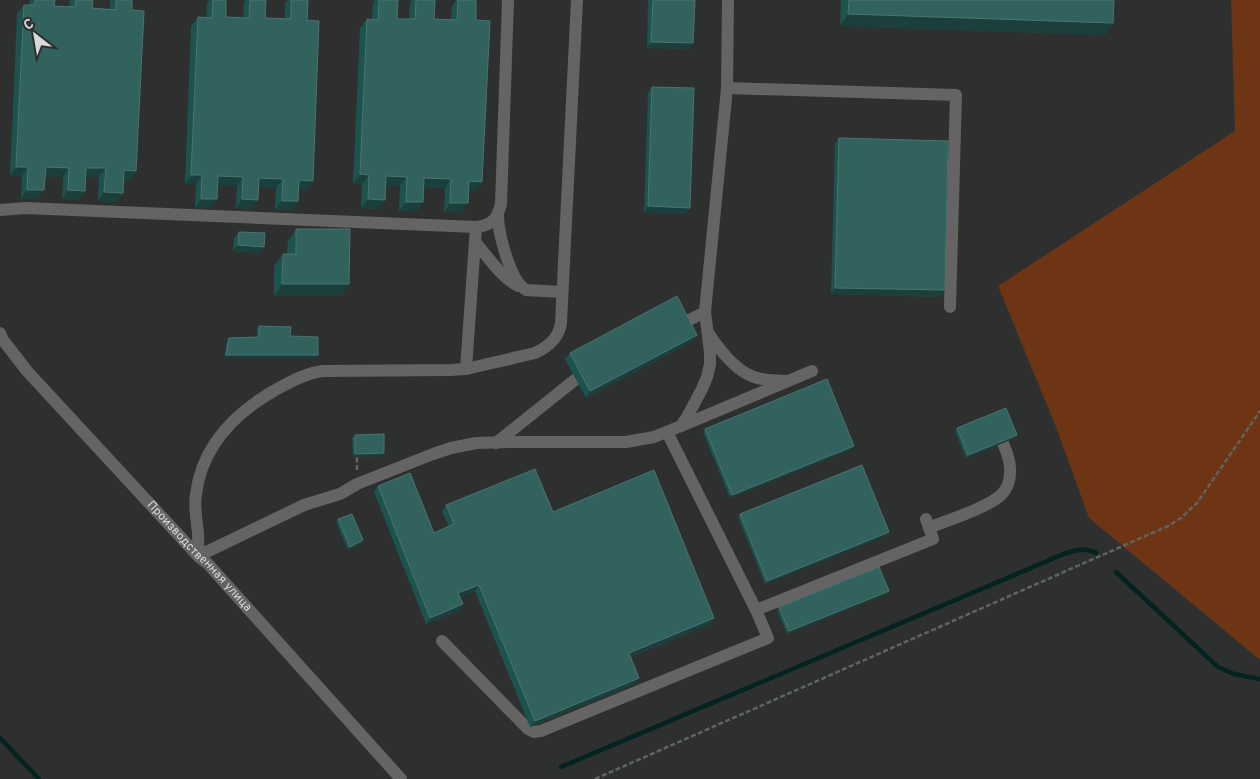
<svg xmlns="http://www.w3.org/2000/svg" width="1260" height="779" viewBox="0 0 1260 779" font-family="Overpass,sans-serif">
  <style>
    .green { fill: #6e3514 }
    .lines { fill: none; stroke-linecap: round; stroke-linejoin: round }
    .stream { stroke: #022320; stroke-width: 4.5 }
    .path { stroke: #606362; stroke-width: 2.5; stroke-dasharray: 5 2.5; stroke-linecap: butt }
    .minor { stroke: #656363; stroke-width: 12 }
    .wall { fill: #1d534e }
    .shaded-wall { fill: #1b3f3c }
    .building { fill: #31625d; stroke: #4b7471 }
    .labels { text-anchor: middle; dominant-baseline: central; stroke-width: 4; stroke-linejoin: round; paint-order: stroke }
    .street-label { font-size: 12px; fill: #d8dad9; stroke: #2d302f }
  </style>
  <rect width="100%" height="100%" fill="#2d302f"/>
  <polygon class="green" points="1231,0 1260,0 1260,660 1089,518 1056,427 998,286 1235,131"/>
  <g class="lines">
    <g class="stream">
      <polyline points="1116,572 1218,667 1234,674 1260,679"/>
      <polyline points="0,738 39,779"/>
      <path d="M561 767 1045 562C1059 556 1081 544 1096 553"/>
    </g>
    <g class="path">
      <polyline points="357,470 357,457"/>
      <polyline points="595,779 1168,526 1181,518 1197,503 1260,411"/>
    </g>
    <g class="minor">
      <path d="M577 0 561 323C559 338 548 347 535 353L466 369 450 370 323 371C306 373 292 381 277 389 236 412 202 446 196 494 194 505 196 514 197 525 199 535 198 546 198 556L304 505 340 494 357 484 433 454 451 448 476 443 512 442H626L654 437 681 426 687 417 702 389 707 377 710 364V352L705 312 727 88 728 0"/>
      <polyline points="727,88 956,95 950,307"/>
      <path d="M0 210 25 208 476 227C492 225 497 220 501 204L508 0"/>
      <path d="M498 215C498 232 510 281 526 290L562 292"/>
      <path d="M475 242C488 257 501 277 518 286"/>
      <polyline points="683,323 705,312"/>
      <path id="s1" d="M0 333 3 340 27 371 198 556 208 564 401 779"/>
      <path d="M709 334C719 349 736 371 754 377 764 381 775 380 786 381"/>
      <polyline points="466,369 476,227"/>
      <polyline points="681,426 812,371"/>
      <polyline points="496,443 576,379"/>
      <path d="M929 528C948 520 987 508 1001 495 1007 489 1010 482 1010 473 1011 463 1007 453 1003 443"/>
      <polyline points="756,610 933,539 926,519"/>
      <polyline points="442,641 528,729 534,732 541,731 768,638 756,610 667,432"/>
    </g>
  </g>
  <g class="wall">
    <polygon points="30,0 55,0 54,6 69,7 70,0 93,0 92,8 110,9 110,0 132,0 132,10 136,171 130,180 123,180 123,193 116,202 98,201 99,177 86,177 79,200 62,199 63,177 45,176 38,199 21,199 22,176 10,176 17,14 24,5 29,5"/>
    <polygon points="209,0 226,0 226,17 243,18 244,3 245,0 266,0 265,18 285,18 285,3 288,0 308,0 307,190 299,189 292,210 275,210 276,188 259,187 252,209 236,208 237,186 218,185 211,208 195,208 196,184 185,184 191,26 198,17 206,18 207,4"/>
    <polygon points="375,0 398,0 397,19 409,19 410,4 412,0 435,0 434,19 451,20 452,6 456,0 476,0 476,191 469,191 462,212 444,212 445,188 424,187 423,202 417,211 399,211 400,186 385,186 385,200 378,209 361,208 362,184 353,184 360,28 367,19 372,19 373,3"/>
    <polygon points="648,0 695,0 689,49 647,48"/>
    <polygon points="841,0 1114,0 1113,23 1105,35 840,26"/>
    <polygon points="652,87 686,214 644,212 648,93"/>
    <polygon points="839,138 945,290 940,297 831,294 835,144"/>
    <polygon points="296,229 349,284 341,296 274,296 274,266 283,254 287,254 288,241"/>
    <polygon points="239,232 264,247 260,253 233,251 234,238"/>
    <polygon points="259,326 290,336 318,355 316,358 224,358 227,341 229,338 257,337 257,330"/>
    <polygon points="697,335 693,341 586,398 565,359 570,353"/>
    <polygon points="957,428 1015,438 966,458 955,431"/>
    <polygon points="705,429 852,449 730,498 703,432"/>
    <polygon points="355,435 382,457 353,457 352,438"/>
    <polygon points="378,486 434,533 449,527 442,511 446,505 553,512 714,618 710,624 630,657 635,684 530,727 475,591 460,597 459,611 426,624 374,492"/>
    <polygon points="740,514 887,535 765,584 738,517"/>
    <polygon points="338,519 361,543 348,550 336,522"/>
    <polygon points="889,591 886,594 787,634 777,610 779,607"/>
  </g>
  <g class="shaded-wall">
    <polygon points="848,14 1113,23 1105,35 840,26"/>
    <polygon points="651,42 693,43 689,49 647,48"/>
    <polygon points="16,167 28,167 22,176 10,176"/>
    <polygon points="46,167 69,168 63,177 39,176"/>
    <polygon points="86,168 106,168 99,177 80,177"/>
    <polygon points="124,170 136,171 130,180 118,179"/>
    <polygon points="360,174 369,175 362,184 353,184"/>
    <polygon points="191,175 202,175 196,184 185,184"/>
    <polygon points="218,176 243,177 237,186 212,185"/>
    <polygon points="386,176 407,177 400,186 379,186"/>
    <polygon points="259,178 283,179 276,188 253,187"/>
    <polygon points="424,178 451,179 445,188 418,187"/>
    <polygon points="299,180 313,181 307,190 293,189"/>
    <polygon points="469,181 482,182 476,191 463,191"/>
    <polygon points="27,190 44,190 38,199 21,199"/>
    <polygon points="68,190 85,191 79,200 62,199"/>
    <polygon points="104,192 123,193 116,202 98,201"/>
    <polygon points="201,199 217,199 211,208 195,208"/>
    <polygon points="242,199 258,200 252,209 236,208"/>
    <polygon points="368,199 385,200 378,209 361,208"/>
    <polygon points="282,201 298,201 292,210 275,210"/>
    <polygon points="406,202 423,202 417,211 399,211"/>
    <polygon points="450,203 468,203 462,212 444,212"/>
    <polygon points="648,206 690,208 686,214 644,212"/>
    <polygon points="238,245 264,247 260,253 233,251"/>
    <polygon points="282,284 349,284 341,296 274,296"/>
    <polygon points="835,288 945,290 940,297 831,294"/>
    <polygon points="697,335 693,341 586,398 590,391"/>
    <polygon points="226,355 318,355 316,358 224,358"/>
    <polygon points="1017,435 1015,438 966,458 968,455"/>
    <polygon points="854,446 852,449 730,498 732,495"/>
    <polygon points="384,453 382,457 353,457 355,454"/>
    <polygon points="889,532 887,535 765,584 767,581"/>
    <polygon points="363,540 361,543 348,550 350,547"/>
    <polygon points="479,585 475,591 454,599 458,593"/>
    <polygon points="889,591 886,594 787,634 789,631"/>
    <polygon points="463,604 459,611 426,624 430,618"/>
    <polygon points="714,618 710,624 624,659 629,653"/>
    <polygon points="639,678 635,684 530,727 535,721"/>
  </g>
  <g class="building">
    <polygon points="35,0 55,0 54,6 75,7 76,0 93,0 92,8 116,10 116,0 132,0 132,10 144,11 136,171 124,170 123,193 104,192 106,168 86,168 85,191 68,190 69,168 46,167 44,190 27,190 28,167 16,167 24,5 35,5"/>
    <polygon points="213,0 226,0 226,17 249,18 250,0 266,0 265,18 291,19 291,0 308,0 307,20 319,21 313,181 299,180 298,201 282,201 283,179 259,178 258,200 242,199 243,177 218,176 217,199 201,199 202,175 191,175 198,17 212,18"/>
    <polygon points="379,0 398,0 397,19 415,19 416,0 435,0 434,19 457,20 458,0 476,0 476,20 490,21 482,182 469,181 468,203 450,203 451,179 424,178 423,202 406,202 407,177 386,176 385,200 368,199 369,175 360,174 367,19 378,20"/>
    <polygon points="653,0 695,0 693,43 651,42"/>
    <polygon points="849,0 1114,0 1113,23 848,14"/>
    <polygon points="652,87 694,88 690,208 648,206"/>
    <polygon points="839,138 948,141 945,290 835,288"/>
    <polygon points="296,229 350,229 349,284 282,284 283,254 296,254"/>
    <polygon points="239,232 265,233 264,247 238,245"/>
    <polygon points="677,296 697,335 590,391 570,353"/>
    <polygon points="259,326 291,327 290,336 318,337 318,355 226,355 229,338 259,337"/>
    <polygon points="827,379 854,446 732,495 705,429"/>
    <polygon points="1006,408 1017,435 968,455 957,428"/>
    <polygon points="384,434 384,453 355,454 355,435"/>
    <polygon points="862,465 889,532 767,581 740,514"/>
    <polygon points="535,469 553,512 654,470 714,618 629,653 639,678 535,721 479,585 458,593 463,604 430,618 378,486 410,473 434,533 454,524 446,505"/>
    <polygon points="352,514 363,540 350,547 338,519"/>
    <polygon points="879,567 889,591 789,631 779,607"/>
  </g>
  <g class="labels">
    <g class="street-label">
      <text stroke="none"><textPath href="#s1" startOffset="300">Производственная улица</textPath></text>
    </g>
  </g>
  <g transform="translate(35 35) rotate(329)" stroke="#2d302f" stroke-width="4" paint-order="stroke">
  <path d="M0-4L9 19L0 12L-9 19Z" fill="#d8dad9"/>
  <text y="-8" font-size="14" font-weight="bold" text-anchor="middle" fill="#d8dad9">С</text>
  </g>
</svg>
